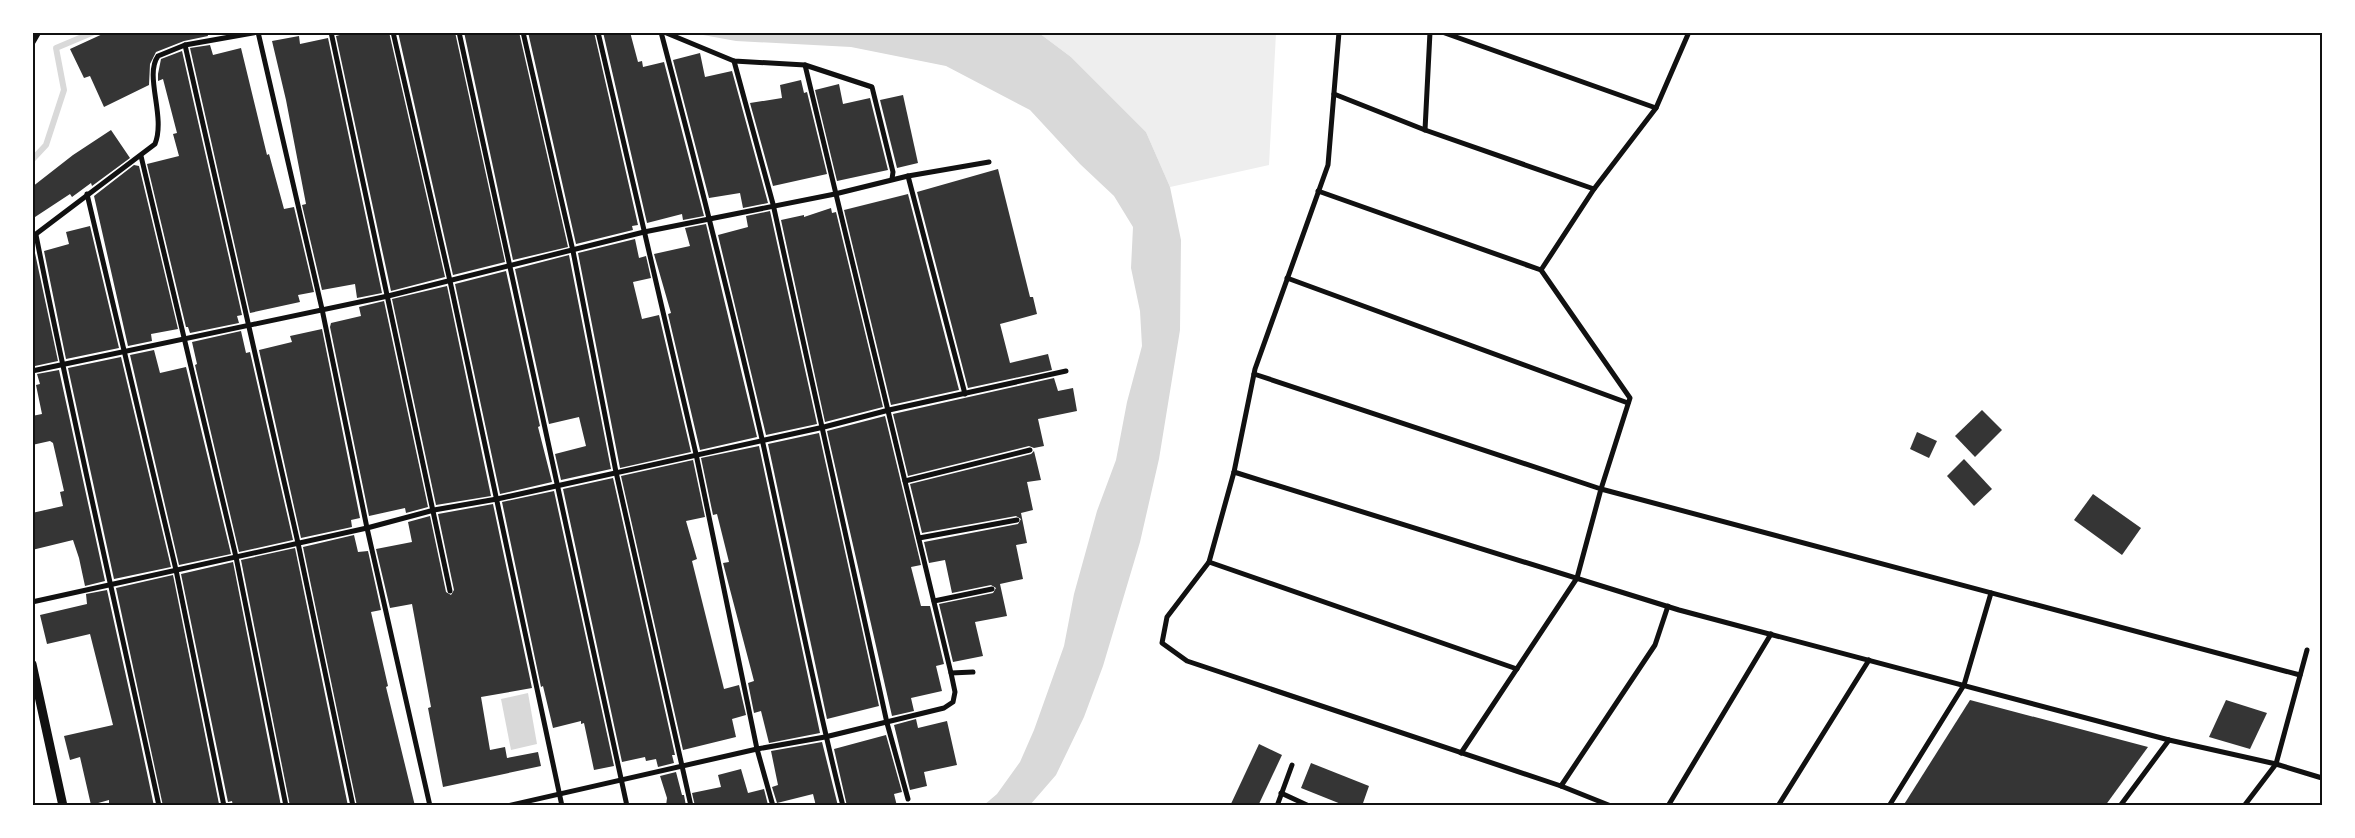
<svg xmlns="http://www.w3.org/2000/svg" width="2355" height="838" viewBox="0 0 2355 838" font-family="Arial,sans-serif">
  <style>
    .green { fill: #eee }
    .water { fill: #d9d9d9 }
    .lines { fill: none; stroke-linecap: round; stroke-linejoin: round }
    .stream { stroke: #d9d9d9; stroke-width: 6 }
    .building { fill: #353535 }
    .minor { stroke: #111; stroke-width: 5 }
    .tertiary { stroke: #111; stroke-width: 9 }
    .neatline { fill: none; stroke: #111; stroke-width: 2 }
  </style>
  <rect width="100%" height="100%" fill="#fff"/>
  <polygon class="green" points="1039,33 1276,33 1269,165 1170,187 1146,132 1071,57"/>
  <g class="water">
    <polygon points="692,33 1039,33 1071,57 1146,132 1170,187 1181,240 1180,330 1159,459 1140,542 1103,666 1084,717 1056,775 1030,805 984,805 997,794 1020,762 1034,730 1064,646 1074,594 1097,511 1116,460 1127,402 1142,346 1140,311 1131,268 1133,227 1114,196 1080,164 1030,110 946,66 851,47 736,41"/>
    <polygon points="528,693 537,744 511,750 501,699"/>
  </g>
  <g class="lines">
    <polyline class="stream" points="32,160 46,145 64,90 56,48 94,32"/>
  </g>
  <g class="building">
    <polygon points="107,32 207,32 208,36 184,41 156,52 150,64 149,85 104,107 90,76 84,78 70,49"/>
    <polygon points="351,32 389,32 445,277 391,291 336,36"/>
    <polygon points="398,32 455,32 505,262 453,275"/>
    <polygon points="464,32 519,32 568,247 513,260"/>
    <polygon points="528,32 594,32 638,225 632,226 633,230 576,244"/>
    <polygon points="603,32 630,32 638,62 642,61 643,67 664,62 704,216 683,220 682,214 647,223"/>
    <polygon points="299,36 300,44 328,38 382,293 357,298 355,284 322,290 302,205 306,204 286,100 272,41"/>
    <polygon points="210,45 213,55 241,48 267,155 269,154 284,209 294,207 314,292 298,295 300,302 250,313 190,48"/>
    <polygon points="182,51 242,315 237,316 239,323 190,333 188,327 186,327 147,164 179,156 173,134 177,133 163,79 158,81 158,74 161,59"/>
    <polygon points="700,53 705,77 732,71 768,203 743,208 740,193 709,198 673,60"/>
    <polygon points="801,80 804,93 807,92 827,174 773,186 750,103 782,98 780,85"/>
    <polygon points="839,84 843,104 870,98 888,170 837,181 815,90"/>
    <polygon points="903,95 918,163 897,168 880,100"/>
    <polygon points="111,130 130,158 92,186 91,183 72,197 70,194 32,219 32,187 73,155"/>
    <polygon points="134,165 139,166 178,329 151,334 152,341 128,346 94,196"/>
    <polygon points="998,169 1030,297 1033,297 1037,314 1000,324 1010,363 1048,354 1052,370 968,388 917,192"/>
    <polygon points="908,194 959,390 891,405 844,210"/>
    <polygon points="831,208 832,213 836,212 883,407 825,422 781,220 804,215 804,217"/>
    <polygon points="770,211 817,424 766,435 718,235 748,227 746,216"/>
    <polygon points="706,224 757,437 700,450 668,314 671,313 654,254 690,246 685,228"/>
    <polygon points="90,226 119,348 66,359 44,251 69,244 66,232"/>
    <polygon points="635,239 639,258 646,256 651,278 633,282 642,319 659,315 691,452 620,468 578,253"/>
    <polygon points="35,253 58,361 35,366 32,355 32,254"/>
    <polygon points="569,255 611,469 561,480 555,454 586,446 579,417 549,424 515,269"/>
    <polygon points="506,271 540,426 538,427 552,482 500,494 455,284"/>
    <polygon points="447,286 491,496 436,505 392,299"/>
    <polygon points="384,301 428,507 406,513 405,508 369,516 330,327 331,323 361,316 359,307"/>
    <polygon points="322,329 360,518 351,520 352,527 301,538 259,350 292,342 290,336"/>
    <polygon points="241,331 246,353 250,352 293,540 239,552 195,365 197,364 192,342"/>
    <polygon points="154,350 160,373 186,367 231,554 179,565 130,355"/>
    <polygon points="121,357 171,567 114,579 68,368"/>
    <polygon points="59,370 105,581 85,586 79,558 73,540 32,550 32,513 63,506 60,492 64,491 53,443 50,441 32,445 32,416 42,414 36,385 40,384 37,374"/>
    <polygon points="1054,378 1058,391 1073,388 1077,411 1038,419 1044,446 1034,448 1029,446 908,476 893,414"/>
    <polygon points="1982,410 2002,430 1975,457 1955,436"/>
    <polygon points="885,416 921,565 911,567 921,606 930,606 944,664 936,666 942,691 911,698 914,711 892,716 827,431"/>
    <polygon points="1917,432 1937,441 1929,458 1910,449"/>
    <polygon points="819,433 879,706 827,719 768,444"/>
    <polygon points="759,446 820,733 769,743 761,711 754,713 748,683 754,681 723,563 729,562 717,514 713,515 701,458"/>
    <polygon points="1034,451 1041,480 1027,482 1033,510 1021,513 1027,543 1016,545 1023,579 1000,584 1007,616 975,622 983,656 953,662 939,604 993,593 996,588 991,585 952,593 945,560 929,563 924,542 1018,524 1021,519 1016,516 922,533 910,484 1031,454"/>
    <polygon points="1964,459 1992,489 1974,506 1947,476"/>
    <polygon points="693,460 705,517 686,521 697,559 692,561 724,689 739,685 746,715 732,719 736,737 683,750 621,476"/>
    <polygon points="613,478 675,755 672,755 674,763 658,767 656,759 646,761 645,757 622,762 563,489"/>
    <polygon points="554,491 614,766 594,770 584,723 581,724 581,721 553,728 543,686 541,687 502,502"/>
    <polygon points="2093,494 2141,528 2122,555 2074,520"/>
    <polygon points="493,504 532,688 481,697 490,750 505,747 507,758 538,752 541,766 443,787 428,708 431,707 412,604 390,608 376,549 412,542 408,522 430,516 446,592 451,595 454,590 438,514"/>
    <polygon points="354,535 358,552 368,551 381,610 371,612 388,686 386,687 415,806 357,806 303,547"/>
    <polygon points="295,548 348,806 290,806 241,560"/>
    <polygon points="233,562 281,806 233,806 232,801 228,802 181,574"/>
    <polygon points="173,575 219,804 209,806 163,806 116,588"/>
    <polygon points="107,590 139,735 154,806 109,806 109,800 91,805 80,757 70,760 64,736 113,725 90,634 47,644 40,615 87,604 86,594"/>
    <polygon points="1970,700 2148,747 2105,806 1903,806"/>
    <polygon points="2226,700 2267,713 2250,749 2209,737"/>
    <polygon points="916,719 918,728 947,721 957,765 924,772 927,786 910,790 894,725"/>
    <polygon points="886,735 902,792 894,794 897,806 847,806 834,749"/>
    <polygon points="822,742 838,806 816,806 813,794 777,803 772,787 778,785 771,751"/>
    <polygon points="1259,744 1282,755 1258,806 1230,806"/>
    <polygon points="1311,763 1369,786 1362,806 1346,806 1301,788"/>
    <polygon points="741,769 748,793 764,789 768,805 695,806 692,793 721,787 718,775"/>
    <polygon points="676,772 682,795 684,795 686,806 666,806 667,798 660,776"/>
  </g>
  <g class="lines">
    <g class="minor">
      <polyline points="258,32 322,309 367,528 430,806"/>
      <polyline points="331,32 450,591"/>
      <polyline points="393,32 450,281 562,806"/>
      <polyline points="459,32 627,806"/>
      <polyline points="523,32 573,251 616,472 691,806"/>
      <polyline points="598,32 696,454 757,749 773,806"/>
      <path d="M661 32C697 168 731 303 762 439 789 561 812 684 843 806"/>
      <polyline points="664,32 734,61 805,65 872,87 893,172 892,179"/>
      <polyline points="1339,32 1328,165 1255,369 1234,472 1209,562 1167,617 1162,643 1187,661 1561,786 1611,806"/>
      <polyline points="1442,32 1656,108"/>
      <polyline points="1689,32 1656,108 1594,189 1541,270 1630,398 1601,489 2300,675"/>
      <polyline points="32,44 39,32"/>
      <polyline points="185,45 298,543 353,806"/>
      <polyline points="734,61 773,204 887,723 908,799"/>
      <polyline points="1334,94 1425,130 1594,189"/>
      <polyline points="1425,130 1430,32"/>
      <polyline points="141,156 236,557 286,806"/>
      <polyline points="908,176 965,394"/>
      <polyline points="1318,191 1541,270"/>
      <polyline points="87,194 176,570 224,806"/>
      <path d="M36 235C74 426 118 615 159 806"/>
      <path d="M32 237 155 144C166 116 144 76 158 56L185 45 258 32"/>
      <polyline points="1287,278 1628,403"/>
      <polyline points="32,371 388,296 644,232 835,194 908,176 989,162"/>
      <polyline points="1254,374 1601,489 1577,578 1461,753"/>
      <polyline points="1234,472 1679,610 2169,740 2276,764 2322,778"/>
      <polyline points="905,481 1030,450"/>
      <polyline points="919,538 1017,520"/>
      <polyline points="1209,562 1517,669"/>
      <polyline points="934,601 992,589"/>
      <polyline points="32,602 367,528 434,510 497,499 824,427 889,410 1066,371"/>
      <polyline points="951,673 973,672"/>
      <polyline points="1561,786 1655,645 1668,606"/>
      <polyline points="1281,793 1309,806"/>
      <polyline points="507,806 757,749 825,737 944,708 953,702 955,692 951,673 805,65"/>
      <polyline points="1277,806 1292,765"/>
      <polyline points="1668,806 1771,634"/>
      <polyline points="1778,806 1869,660"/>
      <polyline points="1889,806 1964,685 1991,593"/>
      <polyline points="2120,806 2169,740"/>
      <polyline points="2244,806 2276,764 2307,650"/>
    </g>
    <polyline class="tertiary" points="32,664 63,806"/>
  </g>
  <rect width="2355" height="838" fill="none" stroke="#ffffff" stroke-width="68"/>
  <rect x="34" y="34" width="2287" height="770" class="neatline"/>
</svg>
